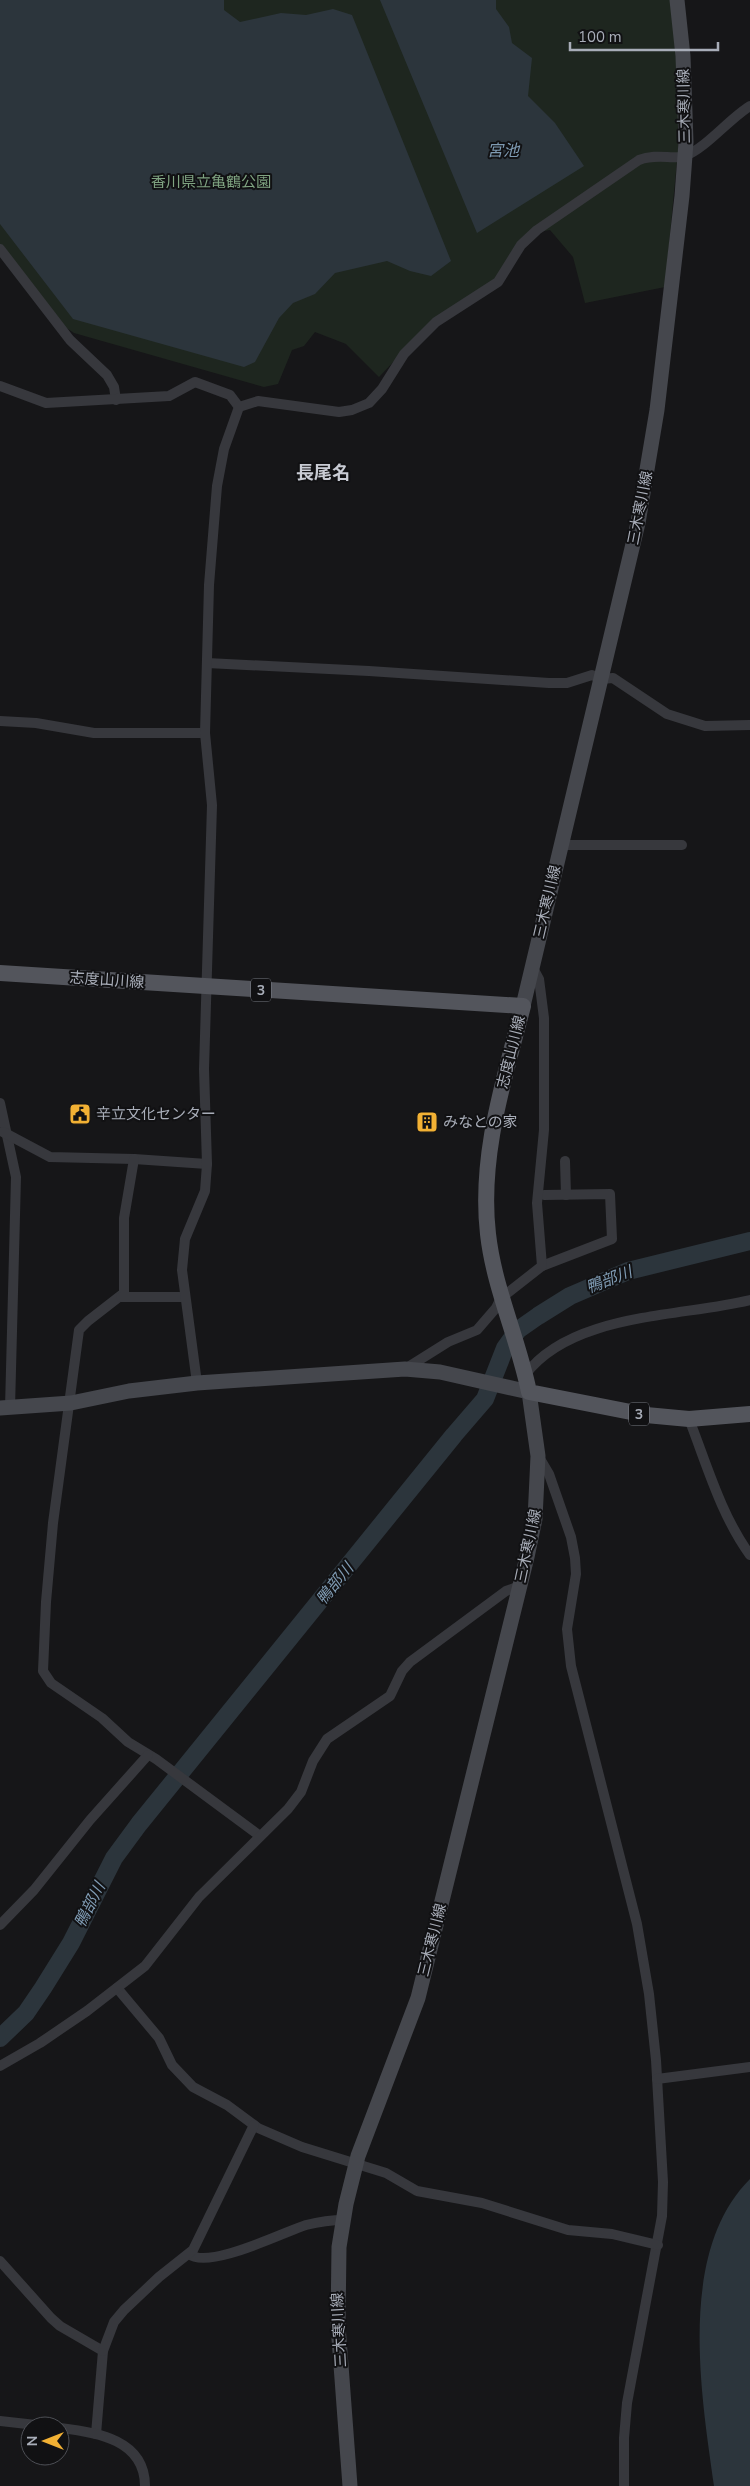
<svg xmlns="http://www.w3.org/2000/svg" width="750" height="2486" viewBox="0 0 750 2486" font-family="'Nunito Sans','Noto Sans JP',sans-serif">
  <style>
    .green { fill: #1e261f }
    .water { fill: #2c353c }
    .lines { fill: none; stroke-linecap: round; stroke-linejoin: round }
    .river { stroke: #2c353c; stroke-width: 18 }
    .street { stroke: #37383d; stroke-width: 10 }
    .secondary { stroke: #45474d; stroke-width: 15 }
    .primary { stroke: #53555c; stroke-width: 16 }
    .labels { text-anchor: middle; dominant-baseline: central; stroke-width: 4; stroke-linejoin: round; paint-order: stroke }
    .shield { fill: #111113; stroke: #7b7e86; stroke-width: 1 }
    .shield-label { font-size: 14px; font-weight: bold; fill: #a8adb8 }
    .street-label { font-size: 15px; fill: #a8adb8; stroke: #111113 }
    .park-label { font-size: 15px; fill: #7fa381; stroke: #111113 }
    .poi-label { font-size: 15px; fill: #a8adb8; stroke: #111113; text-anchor: start }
    .water-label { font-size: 16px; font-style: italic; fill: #7f9bb3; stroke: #111113 }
    .quarter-label { font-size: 18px; font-weight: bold; fill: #c9ccd4; stroke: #111113 }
  </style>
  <rect width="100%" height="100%" fill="#161618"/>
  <polygon class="green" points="0,0 671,0 681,84 678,150 665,287 585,303 573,257 550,230 532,233 495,284 436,317 379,377 346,344 315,332 304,346 292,350 278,384 264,387 74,333 59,323 0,248"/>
  <g class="water">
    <polygon points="0,0 224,0 224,10 240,22 281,13 306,15 333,9 352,15 451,261 431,276 410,271 387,261 335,273 315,294 293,303 279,318 255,362 244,367 73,319 0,224"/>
    <polygon points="380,0 496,0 496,9 509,27 512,43 532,58 528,96 555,123 584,166 477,233"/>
    <path d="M750 2179V2486H714C701 2393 677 2252 750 2179Z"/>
  </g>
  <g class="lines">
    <polyline class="river" points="0,2038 26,2013 43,1988 71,1943 114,1858 139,1824 454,1435 485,1399 505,1348 518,1330 538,1316 570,1296 628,1271 750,1241"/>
    <g class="street">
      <polyline points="0,249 70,340 107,375 114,387 116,400"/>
      <polyline points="0,386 46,403 169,396 195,382 230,395 239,407"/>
      <polyline points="207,663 369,671 549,683 567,683 592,675 601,679 613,678 667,714 705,726 750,725"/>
      <polyline points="0,721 36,723 94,733 205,733"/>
      <polyline points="560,845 682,845"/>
      <polyline points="0,1103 16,1177 10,1408"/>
      <polyline points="3,1132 50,1157 134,1159 207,1164"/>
      <polyline points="134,1159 124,1218 124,1293 88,1321 79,1330 53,1523 46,1602 43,1671 51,1683 102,1718 128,1742 156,1759 260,1836"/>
      <polyline points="565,1161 566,1195"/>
      <polyline points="542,1266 612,1239 610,1194 544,1195"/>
      <polyline points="121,1297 184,1297"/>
      <polyline points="405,1369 448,1342 477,1330 496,1308 501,1298 542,1266 537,1203 544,1130 544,1018 539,979 532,966"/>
      <path d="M525 1375C571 1313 680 1317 750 1300"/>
      <path d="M197 1383 182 1270 185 1239 205 1191 207 1164 204 1069 212 805 205 733 209 585 217 486 224 449 239 407 258 401 339 412 352 410 369 403 382 389 404 354 436 322 498 282 521 245 537 230 639 160C657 153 673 160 685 156 706 148 730 118 750 106"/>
      <path d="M689 1419C707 1465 721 1515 750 1555"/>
      <polyline points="539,1457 549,1474 571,1537 575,1558 576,1574 567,1629 571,1666 637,1924 649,1994 656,2060 663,2182 662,2216 627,2403 624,2438 624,2486"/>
      <polyline points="0,1925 34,1890 90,1820 148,1755"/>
      <polyline points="117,1988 159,2038 172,2065 193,2087 227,2105 258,2128 302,2147 386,2173 417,2191 482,2203 568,2230 612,2234 658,2245"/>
      <polyline points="0,2066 40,2043 87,2011 145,1966 199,1897 288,1809 301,1792 313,1761 327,1739 390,1696 402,1671 410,1662 506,1591 520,1586"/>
      <polyline points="657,2079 750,2067"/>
      <path d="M189 2254C208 2270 284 2232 306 2225 318 2222 331 2220 344 2220"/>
      <polyline points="0,2261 51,2318 60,2326 103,2351 96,2434"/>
      <polyline points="103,2351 114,2322 124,2310 159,2277 193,2250 254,2125"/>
      <polyline points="0,2421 45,2426"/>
      <path d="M60 2428C97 2432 145 2440 145 2486"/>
    </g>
    <g class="secondary">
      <polyline points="523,1006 638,523 657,410 682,196 686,142 683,56 677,0"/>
      <polyline points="0,1408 71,1403 129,1391 197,1383 405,1369 440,1372 529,1392 538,1456 535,1519 527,1557 418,1998 358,2156 346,2204 339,2247 338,2325 350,2486"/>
    </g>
    <path class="primary" d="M0 973 523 1006C504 1080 479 1156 488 1234 494 1288 518 1338 529 1392L646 1415 689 1419 750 1414"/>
  </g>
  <defs>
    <g id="civic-square" transform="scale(1.125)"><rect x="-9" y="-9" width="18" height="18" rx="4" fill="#f2b134" stroke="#111113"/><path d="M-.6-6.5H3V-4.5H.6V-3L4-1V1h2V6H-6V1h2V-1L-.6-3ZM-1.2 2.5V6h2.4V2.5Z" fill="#111"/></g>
    <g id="building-square" transform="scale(1.125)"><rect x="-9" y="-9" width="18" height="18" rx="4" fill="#f2b134" stroke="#111113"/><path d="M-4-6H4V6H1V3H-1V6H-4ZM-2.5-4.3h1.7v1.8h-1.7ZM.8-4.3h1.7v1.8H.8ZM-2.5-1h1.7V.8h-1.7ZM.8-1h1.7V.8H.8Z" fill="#111"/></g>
  </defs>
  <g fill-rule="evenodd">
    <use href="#civic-square" x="80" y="1114"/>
    <use href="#building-square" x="427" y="1122"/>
  </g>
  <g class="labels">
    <g class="shield">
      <rect x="251" y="978.5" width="20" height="23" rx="4"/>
      <rect x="629" y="1402.5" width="20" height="23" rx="4"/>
    </g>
    <g class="shield-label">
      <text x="261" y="990">3</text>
      <text x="639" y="1414">3</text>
    </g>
    <g class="street-label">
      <text transform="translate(684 106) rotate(-91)">三木寒川線</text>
      <text transform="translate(640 508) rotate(-79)">三木寒川線</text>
      <text transform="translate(547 902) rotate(-77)">三木寒川線</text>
      <text transform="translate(107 980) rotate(4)">志度山川線</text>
      <text transform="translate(511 1052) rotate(-76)">志度山川線</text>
      <text transform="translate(528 1546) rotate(-78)">三木寒川線</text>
      <text transform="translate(432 1940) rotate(-76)">三木寒川線</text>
      <text transform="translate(339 2330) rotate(-93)">三木寒川線</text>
    </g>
    <g class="park-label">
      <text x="211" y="182">香川県立亀鶴公園</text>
    </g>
    <g class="poi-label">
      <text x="96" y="1114">辛立文化センター</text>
      <text x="443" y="1122">みなとの家</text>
    </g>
    <g class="water-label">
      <text x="503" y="151">宮池</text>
      <text transform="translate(609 1280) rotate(-21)">鴨部川</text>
      <text transform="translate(335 1584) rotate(-51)">鴨部川</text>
      <text transform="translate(90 1905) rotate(-63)">鴨部川</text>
    </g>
    <g class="quarter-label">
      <text x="323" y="473">長尾名</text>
    </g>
  </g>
  <g transform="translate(45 2441) rotate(270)"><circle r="24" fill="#111113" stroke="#4d4f55"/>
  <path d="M0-4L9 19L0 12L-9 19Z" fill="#f2b134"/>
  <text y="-8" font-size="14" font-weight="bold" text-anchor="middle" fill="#a8adb8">N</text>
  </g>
  <path d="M570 42v8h148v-8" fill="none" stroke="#a8adb8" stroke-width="2.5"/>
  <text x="578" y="42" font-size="15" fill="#a8adb8" stroke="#111113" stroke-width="4" paint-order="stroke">100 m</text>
</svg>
